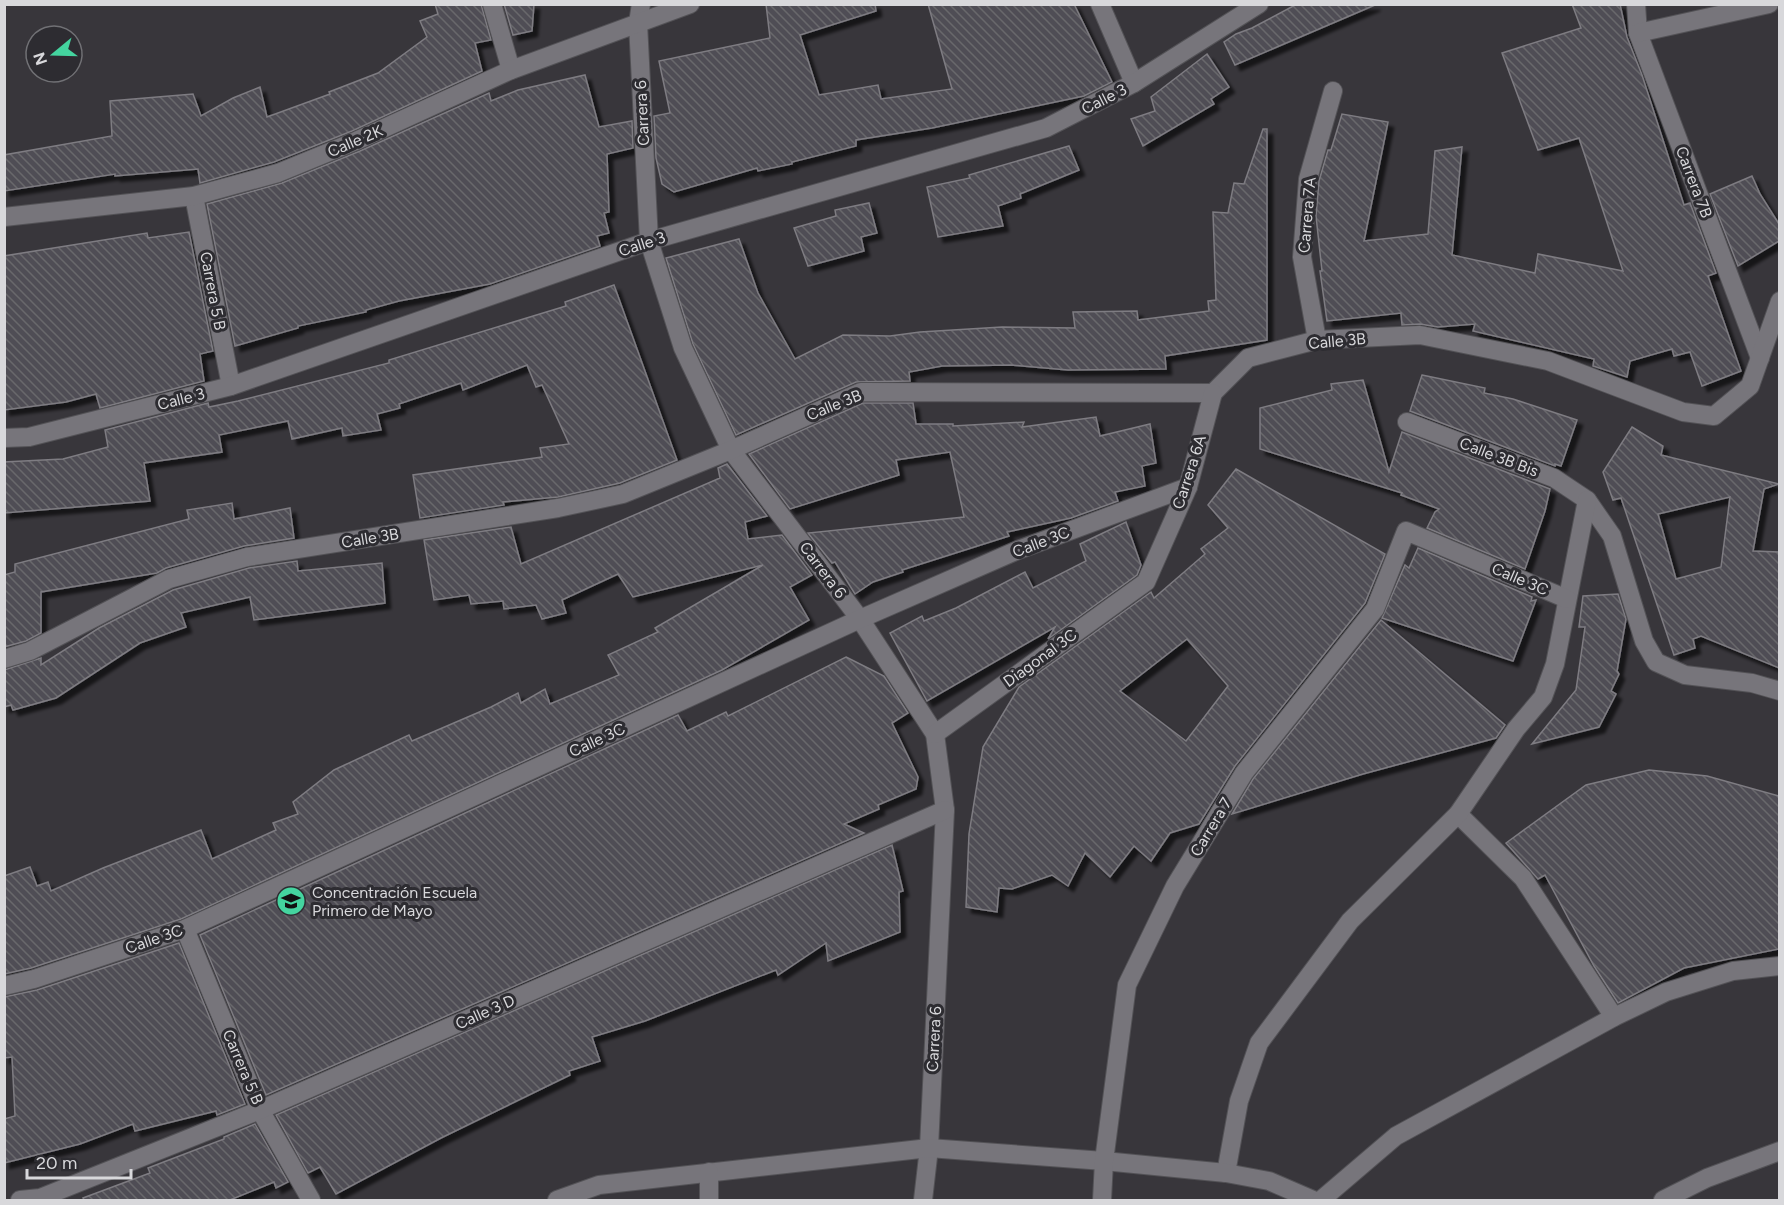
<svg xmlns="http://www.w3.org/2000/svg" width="1784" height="1205" viewBox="0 0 1784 1205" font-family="Figtree,sans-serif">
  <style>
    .building { fill: url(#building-back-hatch); stroke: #7e7c82; stroke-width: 1.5; fill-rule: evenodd; filter: url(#shadow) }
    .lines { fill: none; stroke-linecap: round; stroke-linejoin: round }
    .street-casing { stroke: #535256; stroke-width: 20 }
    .street { stroke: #77757b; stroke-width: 18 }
    .labels { text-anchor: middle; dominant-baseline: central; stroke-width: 6; stroke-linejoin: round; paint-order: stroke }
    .street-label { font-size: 16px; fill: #d8d8db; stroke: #2d2c31 }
    .poi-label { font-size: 16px; fill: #d8d8db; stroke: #2d2c31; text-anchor: start }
  </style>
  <defs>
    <pattern id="building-back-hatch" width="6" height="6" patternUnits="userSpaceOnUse" patternTransform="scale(1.5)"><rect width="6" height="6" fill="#504e54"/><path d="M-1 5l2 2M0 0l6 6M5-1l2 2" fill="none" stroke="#68676c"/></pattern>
    <filter id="shadow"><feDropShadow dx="5.5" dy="5.5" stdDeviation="1.5" flood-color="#0009"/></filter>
  </defs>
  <rect width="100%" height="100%" fill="#38363b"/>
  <g class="building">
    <polygon points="435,4 481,4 491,40 475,43 482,71 352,131 274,162 200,183 198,169 115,176 115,174 4,191 4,155 112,136 110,101 193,94 201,116 233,98 260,87 267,117 330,94 329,92 378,73 427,37 420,21 438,14"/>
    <polygon points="504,4 534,4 532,31 513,35"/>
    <polygon points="766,4 875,4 876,11 800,35 819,95 878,85 881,99 952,89 928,4 1074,4 1112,82 1084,96 932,128 856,140 856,146 792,162 792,164 758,171 757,168 674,192 662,184 656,158 654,116 670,113 659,61 770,38"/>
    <polygon points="1297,4 1375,5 1235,65 1224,42 1236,34 1252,28"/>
    <polygon points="1572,4 1620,4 1627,37 1642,75 1684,205 1690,203 1716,273 1708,276 1741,371 1702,386 1690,352 1674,356 1672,349 1630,361 1627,377 1593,366 1594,359 1473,331 1475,324 1438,327 1420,324 1402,325 1401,313 1327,321 1320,271 1322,271 1316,216 1319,181 1328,150 1331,150 1342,114 1388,122 1364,241 1428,234 1435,151 1462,147 1452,255 1535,273 1538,254 1623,271 1579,138 1538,150 1502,53 1581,28"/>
    <polygon points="1207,54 1229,87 1211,99 1214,104 1143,146 1131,119 1155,111 1151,97"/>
    <polygon points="585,75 599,127 632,121 633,148 607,154 609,212 604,213 609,233 597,236 600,246 490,284 399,301 366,310 366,312 298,326 298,328 235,346 207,204 282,183 360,151 489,93 491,101 518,90"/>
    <polygon points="1263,129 1267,129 1267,340 1165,356 1166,369 1068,370 1011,365 942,366 909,372 910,381 856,382 736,435 693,344 666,258 739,239 758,293 795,359 843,335 890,336 920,332 1002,327 1075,328 1073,312 1137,311 1138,320 1209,311 1208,301 1216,300 1213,212 1228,213 1234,183 1244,184"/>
    <polygon points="1069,146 1079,170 1020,194 1021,198 998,206 1003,226 938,237 927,187 970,178 969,175"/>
    <polygon points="1752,176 1760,194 1779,224 1779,241 1738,266 1710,194"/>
    <polygon points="869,203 877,233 861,237 864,251 808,266 794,228 836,216 835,210"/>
    <polygon points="189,232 213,351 200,354 204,381 100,408 96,394 66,402 4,410 4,256 147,233 148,238"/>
    <polygon points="614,285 677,460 620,483 558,497 503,502 504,505 420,518 413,475 542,457 540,448 569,444 542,385 536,387 527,365 463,390 461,383 399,404 400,408 377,414 381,430 343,436 342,428 292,439 288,421 219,435 222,452 144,463 150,501 4,513 4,462 63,459 108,447 105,430 208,403 209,407 238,401 389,363 389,360 566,306 565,302"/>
    <polygon points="1422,375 1485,388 1484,393 1513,399 1577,420 1561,466 1555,464 1555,466 1410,411"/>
    <polygon points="1363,380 1389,472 1402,432 1550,489 1545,511 1525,569 1427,528 1435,512 1439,509 1401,495 1402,493 1260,449 1260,408 1332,390 1331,384"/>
    <polygon points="863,403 913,403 916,424 953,424 953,426 1024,422 1022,427 1096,417 1100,436 1150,424 1156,463 1142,466 1145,486 1115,492 1118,501 1071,518 1007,532 1009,536 902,570 903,572 873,582 855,594 835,562 832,563 808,533 964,517 950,452 896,460 899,475 790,509 749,454"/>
    <path d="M1632 427 1663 446 1661 455 1779 484 1764 489 1753 551 1779 552V668L1701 636 1693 639 1695 648 1674 655 1621 498 1613 500 1603 472ZM1730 497 1721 567 1676 579 1658 514Z"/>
    <polygon points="727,464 767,516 745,522 748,539 782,535 812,575 790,587 809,620 722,670 181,919 31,968 4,974 4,876 30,867 37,886 48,882 51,891 103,868 201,830 212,859 276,830 273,823 298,814 293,802 334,770 409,735 412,741 491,707 518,693 521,703 545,689 550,704 619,675 608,655 658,632 655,628 763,565 633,597 618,574 562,600 566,613 542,619 536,605 504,609 503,601 471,604 469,595 434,600 424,540 511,527 521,564 720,478 718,468"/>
    <path d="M1236 469 1385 554 1365 603 1235 766 1199 824 1170 833 1151 861 1134 846 1110 877 1085 853 1068 886 1052 875 1012 889 999 888 997 912 966 907 969 834 983 747 1019 687 1151 592 1154 598 1205 554 1201 549 1228 528 1208 505ZM1187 639 1228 686 1186 741 1120 691Z"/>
    <polygon points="232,503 234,519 290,508 294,538 244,546 166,568 157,573 41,592 41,633 26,641 4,647 4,575 15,572 15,564 189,519 187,510"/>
    <polygon points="1126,522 1141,565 1137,575 1048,639 1055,627 927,701 890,633 922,616 924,621 956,608 1025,572 1033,588 1086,561 1080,544"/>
    <polygon points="1418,548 1532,597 1531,601 1536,600 1513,661 1382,618 1405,565 1409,568"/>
    <polygon points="297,561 298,571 382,563 385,603 254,620 250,597 181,613 186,627 140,643 56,698 13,710 11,705 4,707 4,670 41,658 41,665 99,628 173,590 249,568"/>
    <polygon points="1618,594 1626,619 1617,671 1619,674 1611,691 1616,694 1599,727 1532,744 1576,690 1585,627 1579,627 1583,596"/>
    <polygon points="1381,620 1505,725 1496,738 1363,774 1232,814 1253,779"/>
    <polygon points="846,657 884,676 908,713 892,723 918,777 916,789 878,805 879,809 844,824 864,833 266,1095 200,935 678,715 687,731 726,712 728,716"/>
    <polygon points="1649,770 1707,776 1779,796 1779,949 1684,968 1618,1003 1594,966 1545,875 1538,879 1506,843 1586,785"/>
    <polygon points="892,845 903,891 899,892 900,932 828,961 826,943 778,975 776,970 645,1021 592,1037 600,1061 569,1071 570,1075 441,1138 336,1194 320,1167 308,1173 276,1115"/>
    <polygon points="179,943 245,1104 217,1115 216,1111 135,1131 133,1124 80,1144 4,1163 4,1119 15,1116 12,1057 4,1058 4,997 37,990"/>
    <polygon points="255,1124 288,1182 276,1188 274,1182 230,1200 84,1200 83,1198 150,1173 148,1168 224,1139 224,1137"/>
  </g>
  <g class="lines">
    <g class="street-casing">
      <g id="street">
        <polyline points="492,4 511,70"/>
        <polyline points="641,4 638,23 649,241 683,348 731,450 860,619 935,734 945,810 929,1148 923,1200"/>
        <polyline points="1100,4 1134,83"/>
        <polyline points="1636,4 1638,33 1760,358"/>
        <polyline points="1638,33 1769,4"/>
        <polyline points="194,196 231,386"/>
        <polyline points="4,217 194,196 278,173 356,141 511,70 690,4"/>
        <polyline points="1317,340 1302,257 1308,179 1333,91"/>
        <polyline points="1407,422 1554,478 1587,500 1612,536 1644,641 1656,662 1685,675 1752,683 1780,691"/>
        <polyline points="4,438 29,437 231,386 649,241 1046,128 1134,83 1259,4"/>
        <polyline points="4,659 30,651 169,579 247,557 558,508 623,494 731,450 861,392 1213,393 1248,358 1317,340 1420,335 1548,361 1683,412 1714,416 1750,386 1780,301"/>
        <polyline points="935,734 1146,582 1188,487 1213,393"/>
        <polyline points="1458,814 1523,878 1614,1017"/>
        <polyline points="185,929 260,1110 311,1200"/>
        <polyline points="4,986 34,979 185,929 860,619 1018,550 1188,487"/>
        <polyline points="1226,1173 1239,1101 1259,1043 1350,921 1458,814 1516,729 1543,697 1555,664 1587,500"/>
        <polyline points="20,1200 40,1198 260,1110 945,810"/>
        <polyline points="557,1200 599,1185 929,1148 1104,1161 1226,1173 1269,1181 1313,1200"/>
        <polyline points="709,1200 709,1172"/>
        <polyline points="1102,1200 1104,1161 1127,985 1175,886 1244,773 1375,609 1406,531 1567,599"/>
        <polyline points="1321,1200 1396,1136 1614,1017 1666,992 1733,971 1780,966"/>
        <polyline points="1663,1200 1707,1178 1780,1151"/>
      </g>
    </g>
    <use href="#street" class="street"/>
  </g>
  <defs>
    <g id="school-disc" transform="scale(1.5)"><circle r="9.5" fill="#44d49f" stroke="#2d2c31"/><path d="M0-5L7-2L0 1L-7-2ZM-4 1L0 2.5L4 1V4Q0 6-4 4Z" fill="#111"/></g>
  </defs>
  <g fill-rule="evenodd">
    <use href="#school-disc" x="291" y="901"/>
  </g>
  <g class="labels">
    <g class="street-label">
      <text transform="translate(1104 99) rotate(-27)">Calle 3</text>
      <text transform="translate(642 113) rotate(-93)">Carrera 6</text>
      <text transform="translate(355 141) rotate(-23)">Calle 2K</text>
      <text transform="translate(1694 182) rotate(69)">Carrera 7B</text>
      <text transform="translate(1307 215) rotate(-85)">Carrera 7A</text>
      <text transform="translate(642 244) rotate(-18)">Calle 3</text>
      <text transform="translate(213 291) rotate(79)">Carrera 5 B</text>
      <text transform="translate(1337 341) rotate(-5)">Calle 3B</text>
      <text transform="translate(181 399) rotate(-14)">Calle 3</text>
      <text transform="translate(834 405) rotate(-22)">Calle 3B</text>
      <text transform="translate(1499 457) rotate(21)">Calle 3B Bis</text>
      <text transform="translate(1189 472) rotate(-72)">Carrera 6A</text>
      <text transform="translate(370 538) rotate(-9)">Calle 3B</text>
      <text transform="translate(1041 542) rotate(-21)">Calle 3C</text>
      <text transform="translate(823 570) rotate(53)">Carrera 6</text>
      <text transform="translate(1520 579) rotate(23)">Calle 3C</text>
      <text transform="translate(1040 658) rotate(-36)">Diagonal 3C</text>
      <text transform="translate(597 740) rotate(-25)">Calle 3C</text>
      <text transform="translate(1211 827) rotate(-59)">Carrera 7</text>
      <text transform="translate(154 939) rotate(-19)">Calle 3C</text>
      <text transform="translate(485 1012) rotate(-24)">Calle 3 D</text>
      <text transform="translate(934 1039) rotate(-87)">Carrera 6</text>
      <text transform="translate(243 1067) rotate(67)">Carrera 5 B</text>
    </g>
    <g class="poi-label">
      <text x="312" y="892">Concentración Escuela<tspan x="312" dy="18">Primero de Mayo</tspan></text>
    </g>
  </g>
  <rect width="1784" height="1205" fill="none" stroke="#d8d8db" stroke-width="12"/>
  <g transform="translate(54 54) rotate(251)"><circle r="28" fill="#2d2c31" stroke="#717175" stroke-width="1.5"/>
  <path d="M0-4.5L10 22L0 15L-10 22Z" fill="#44d49f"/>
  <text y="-9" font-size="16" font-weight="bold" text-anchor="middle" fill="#d8d8db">N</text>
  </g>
  <path d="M27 1169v9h104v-9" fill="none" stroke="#d8d8db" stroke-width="3"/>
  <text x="36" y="1169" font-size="18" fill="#d8d8db" stroke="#2d2c31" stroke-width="4.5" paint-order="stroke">20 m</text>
</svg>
